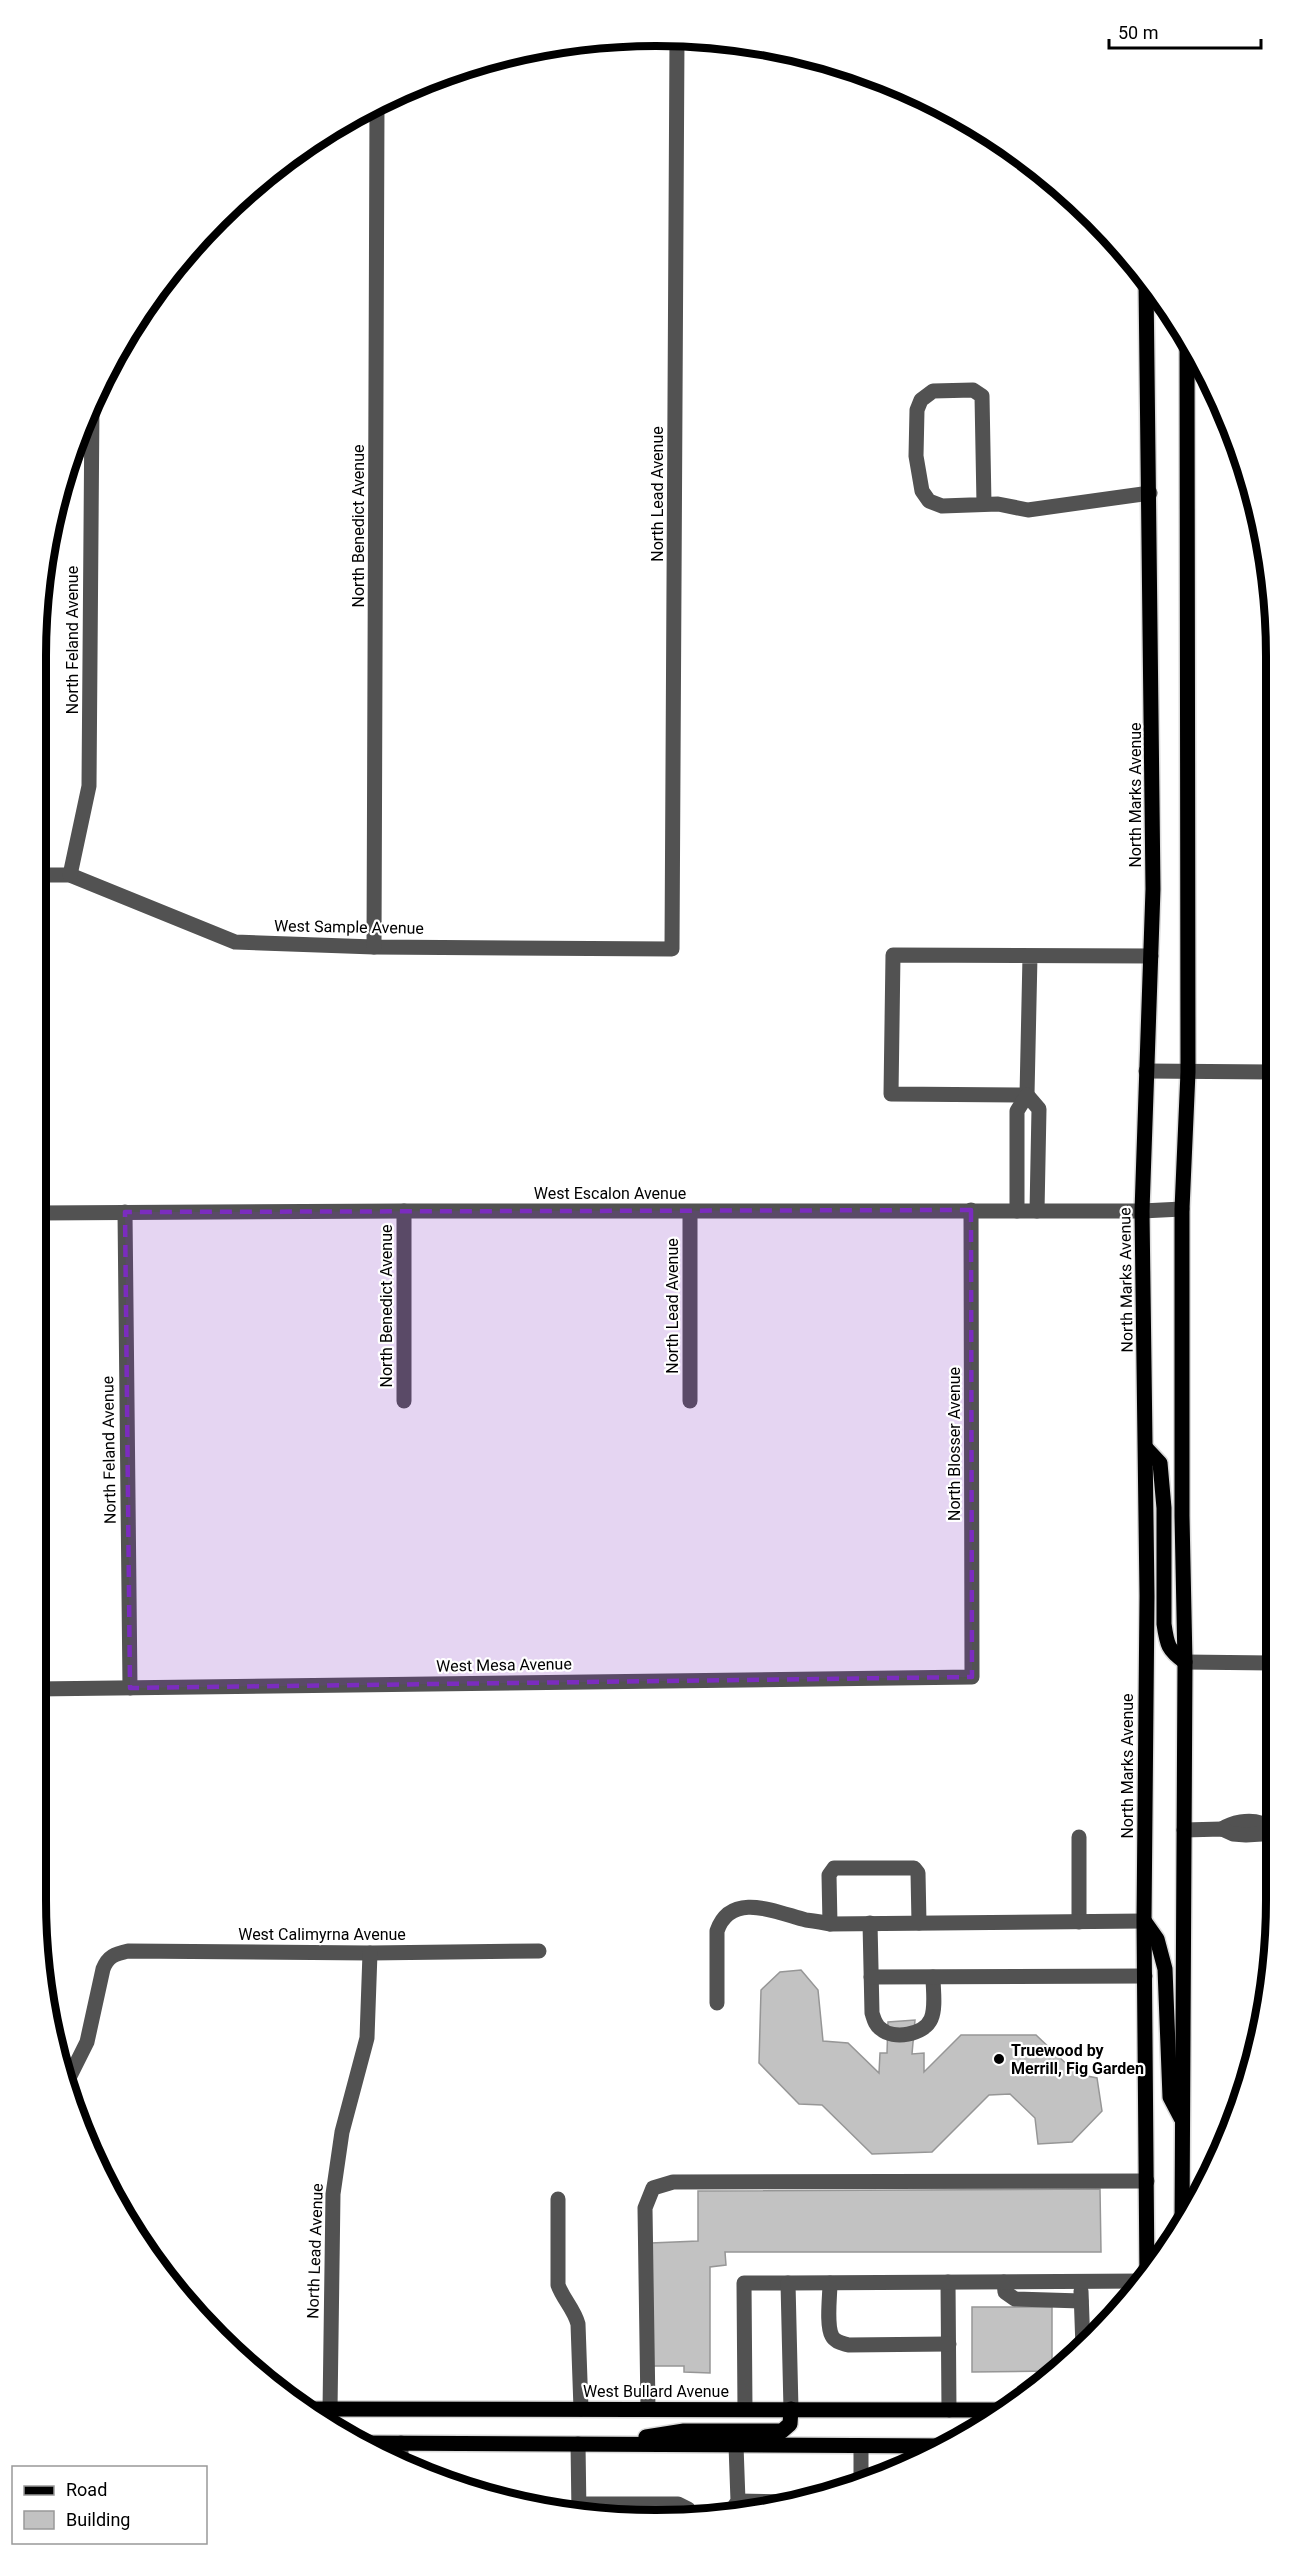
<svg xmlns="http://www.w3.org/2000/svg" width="1313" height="2556" viewBox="0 0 1313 2556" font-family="Roboto,sans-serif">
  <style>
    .building { fill: #c2c2c2; stroke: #969696; stroke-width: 1.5 }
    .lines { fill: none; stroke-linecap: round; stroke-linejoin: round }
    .major-casing { stroke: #dbdbdb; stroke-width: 18 }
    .minor { stroke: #525252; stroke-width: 15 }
    .major { stroke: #000; stroke-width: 15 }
    .marked { fill: #7b2cbf; fill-opacity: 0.2; stroke: #7b2cbf; stroke-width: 4.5; stroke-dasharray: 12 8; stroke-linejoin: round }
    .poi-dot { fill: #000; stroke: #fff; stroke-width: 2 }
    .labels { text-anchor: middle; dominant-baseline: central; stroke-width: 4.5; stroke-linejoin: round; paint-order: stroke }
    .street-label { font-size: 16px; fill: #000; stroke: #fff }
    .poi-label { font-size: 16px; font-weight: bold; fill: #000; stroke: #fff; text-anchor: start }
    .rim { fill: none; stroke: #000; stroke-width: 8 }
  </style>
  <rect width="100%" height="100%" fill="#fff"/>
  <g class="building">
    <polygon points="801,1970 818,1990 823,2041 848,2043 879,2073 880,2053 887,2053 888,2022 915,2020 912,2054 924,2053 924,2072 961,2035 1036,2035 1077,2074 1097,2078 1102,2111 1072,2142 1038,2144 1035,2118 1010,2094 989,2095 932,2152 872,2154 822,2105 799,2104 759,2063 761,1990 780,1972"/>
    <polygon points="1100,2189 1101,2252 725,2252 726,2265 710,2267 710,2373 684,2372 684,2366 651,2366 651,2243 698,2241 698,2191"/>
    <polygon points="972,2307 1052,2307 1052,2371 972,2372"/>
  </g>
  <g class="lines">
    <g class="major-casing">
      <g id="major">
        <polyline points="1146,282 1153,889 1142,1211 1147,1596 1144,1921 1147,2279"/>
        <path d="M1146 1448 1160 1463 1164 1508V1624C1167 1645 1168 1650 1185 1662"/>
        <polyline points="1145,1922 1157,1939 1165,1969 1170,2097 1181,2118"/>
        <polyline points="1182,2224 1185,1662 1182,1516 1182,1209 1188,1072 1187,340"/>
        <polyline points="303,2409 1009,2410"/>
        <polyline points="646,2437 684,2431 782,2431 790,2424 791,2409"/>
        <polyline points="364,2443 945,2446"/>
      </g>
    </g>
    <g class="minor">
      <polyline points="984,504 982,396 973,390 933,391 921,400 917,410 916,456 922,491 929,501 942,506 998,504 1028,510 1150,493"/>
      <polyline points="37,875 70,875 235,942 374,947 672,949 677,38"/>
      <polyline points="70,875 89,786 92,404"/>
      <polyline points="374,947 377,105"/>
      <polyline points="1030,956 1027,1095 891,1094 893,955 1151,956"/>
      <polyline points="1146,1071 1273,1072"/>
      <polyline points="404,1211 404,1401"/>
      <polyline points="1017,1211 1017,1111 1027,1095 1039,1109 1037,1211"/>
      <polyline points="125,1212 130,1688"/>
      <polyline points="690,1212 690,1401"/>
      <polyline points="37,1213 404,1211 1142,1211 1182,1209"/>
      <polyline points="1185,1662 1275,1663"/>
      <polyline points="36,1689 972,1677 971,1210"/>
      <path d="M1222 1829C1232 1822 1249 1819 1261 1823 1267 1825 1269 1828 1275 1828"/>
      <polyline points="1184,1830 1222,1829 1233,1834 1246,1835 1262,1834 1269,1828"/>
      <polyline points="1079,1837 1079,1922"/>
      <path d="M870 1923 872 2013C874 2019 875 2025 881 2029 893 2040 924 2035 931 2019 936 2008 933 1989 933 1977"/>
      <polyline points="830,1924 829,1875 834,1868 914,1868 918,1873 919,1923"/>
      <polyline points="871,1977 1145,1976"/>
      <path d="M717 2003V1931C731 1890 778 1913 806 1920 814 1921 822 1922 830 1924L1144 1921"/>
      <path d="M65 2086 87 2042 103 1969C108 1956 115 1954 128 1951L370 1953 539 1951"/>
      <path d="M558 2199V2285C563 2299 574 2309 578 2324L581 2409"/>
      <polyline points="948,2282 949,2410"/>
      <polyline points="1004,2282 1005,2292 1015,2299 1081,2301"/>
      <path d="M830 2283C830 2296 826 2325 832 2336 835 2342 842 2343 848 2345L949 2344"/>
      <polyline points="1081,2291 1083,2348"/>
      <polyline points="648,2409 645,2208 653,2188 673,2182 1147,2181"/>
      <polyline points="745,2409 744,2283 788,2283"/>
      <polyline points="791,2409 788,2283 1145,2281"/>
      <polyline points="330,2410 333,2194 342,2132 367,2038 370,1953"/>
      <polyline points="578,2444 579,2513"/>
      <polyline points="861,2446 861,2484"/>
      <polyline points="401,2463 401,2443"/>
      <polyline points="738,2501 798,2502"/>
      <polyline points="579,2504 678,2504 688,2509 692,2519"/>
      <polyline points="730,2513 738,2501 736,2445"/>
    </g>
    <use href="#major" class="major"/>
  </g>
  <path class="marked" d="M971 1210 972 1677 130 1688 125 1212Z"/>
  <circle class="poi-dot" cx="999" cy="2059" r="6"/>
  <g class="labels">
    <g class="street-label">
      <text transform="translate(657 494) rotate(-90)">North Lead Avenue</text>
      <text transform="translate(358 526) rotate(-90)">North Benedict Avenue</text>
      <text transform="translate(72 640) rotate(-90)">North Feland Avenue</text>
      <text transform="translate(1135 795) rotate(-90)">North Marks Avenue</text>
      <text transform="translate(349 927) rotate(1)">West Sample Avenue</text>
      <text x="610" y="1193">West Escalon Avenue</text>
      <text transform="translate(1126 1280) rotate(-91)">North Marks Avenue</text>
      <text transform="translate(386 1306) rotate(-90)">North Benedict Avenue</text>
      <text transform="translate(672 1306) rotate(-90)">North Lead Avenue</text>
      <text transform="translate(954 1444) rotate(-90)">North Blosser Avenue</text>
      <text transform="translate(109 1450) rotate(-91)">North Feland Avenue</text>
      <text transform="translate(504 1665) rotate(-1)">West Mesa Avenue</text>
      <text transform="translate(1127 1766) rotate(-90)">North Marks Avenue</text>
      <text x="322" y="1934">West Calimyrna Avenue</text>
      <text transform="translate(315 2251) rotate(-88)">North Lead Avenue</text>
      <text x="656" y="2391">West Bullard Avenue</text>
    </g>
    <g class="poi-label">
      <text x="1011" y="2050">Truewood by<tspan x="1011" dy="18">Merrill, Fig Garden</tspan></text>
    </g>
  </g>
  <path d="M0 0H1313V2556H0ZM656 46H656A610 610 0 0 1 1266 656V1900A610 610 0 0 1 656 2510H656A610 610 0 0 1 46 1900V656A610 610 0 0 1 656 46Z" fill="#fff" fill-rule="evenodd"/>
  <path class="rim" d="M656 46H656A610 610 0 0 1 1266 656V1900A610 610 0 0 1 656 2510H656A610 610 0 0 1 46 1900V656A610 610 0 0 1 656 46Z"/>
  <rect x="12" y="2466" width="195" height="78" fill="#ffffff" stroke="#999999" stroke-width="1.5"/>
  <rect x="24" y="2486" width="30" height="9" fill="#000000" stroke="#999999" stroke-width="1.5"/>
  <text x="66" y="2496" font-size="18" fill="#000000">Road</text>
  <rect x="24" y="2511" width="30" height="18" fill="#c2c2c2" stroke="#999999" stroke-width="1.5"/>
  <text x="66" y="2526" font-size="18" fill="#000000">Building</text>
  <path d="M1109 39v9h152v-9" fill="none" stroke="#000000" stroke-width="3"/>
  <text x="1118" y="39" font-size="18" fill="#000000" stroke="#ffffff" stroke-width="4.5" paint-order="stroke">50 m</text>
</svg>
